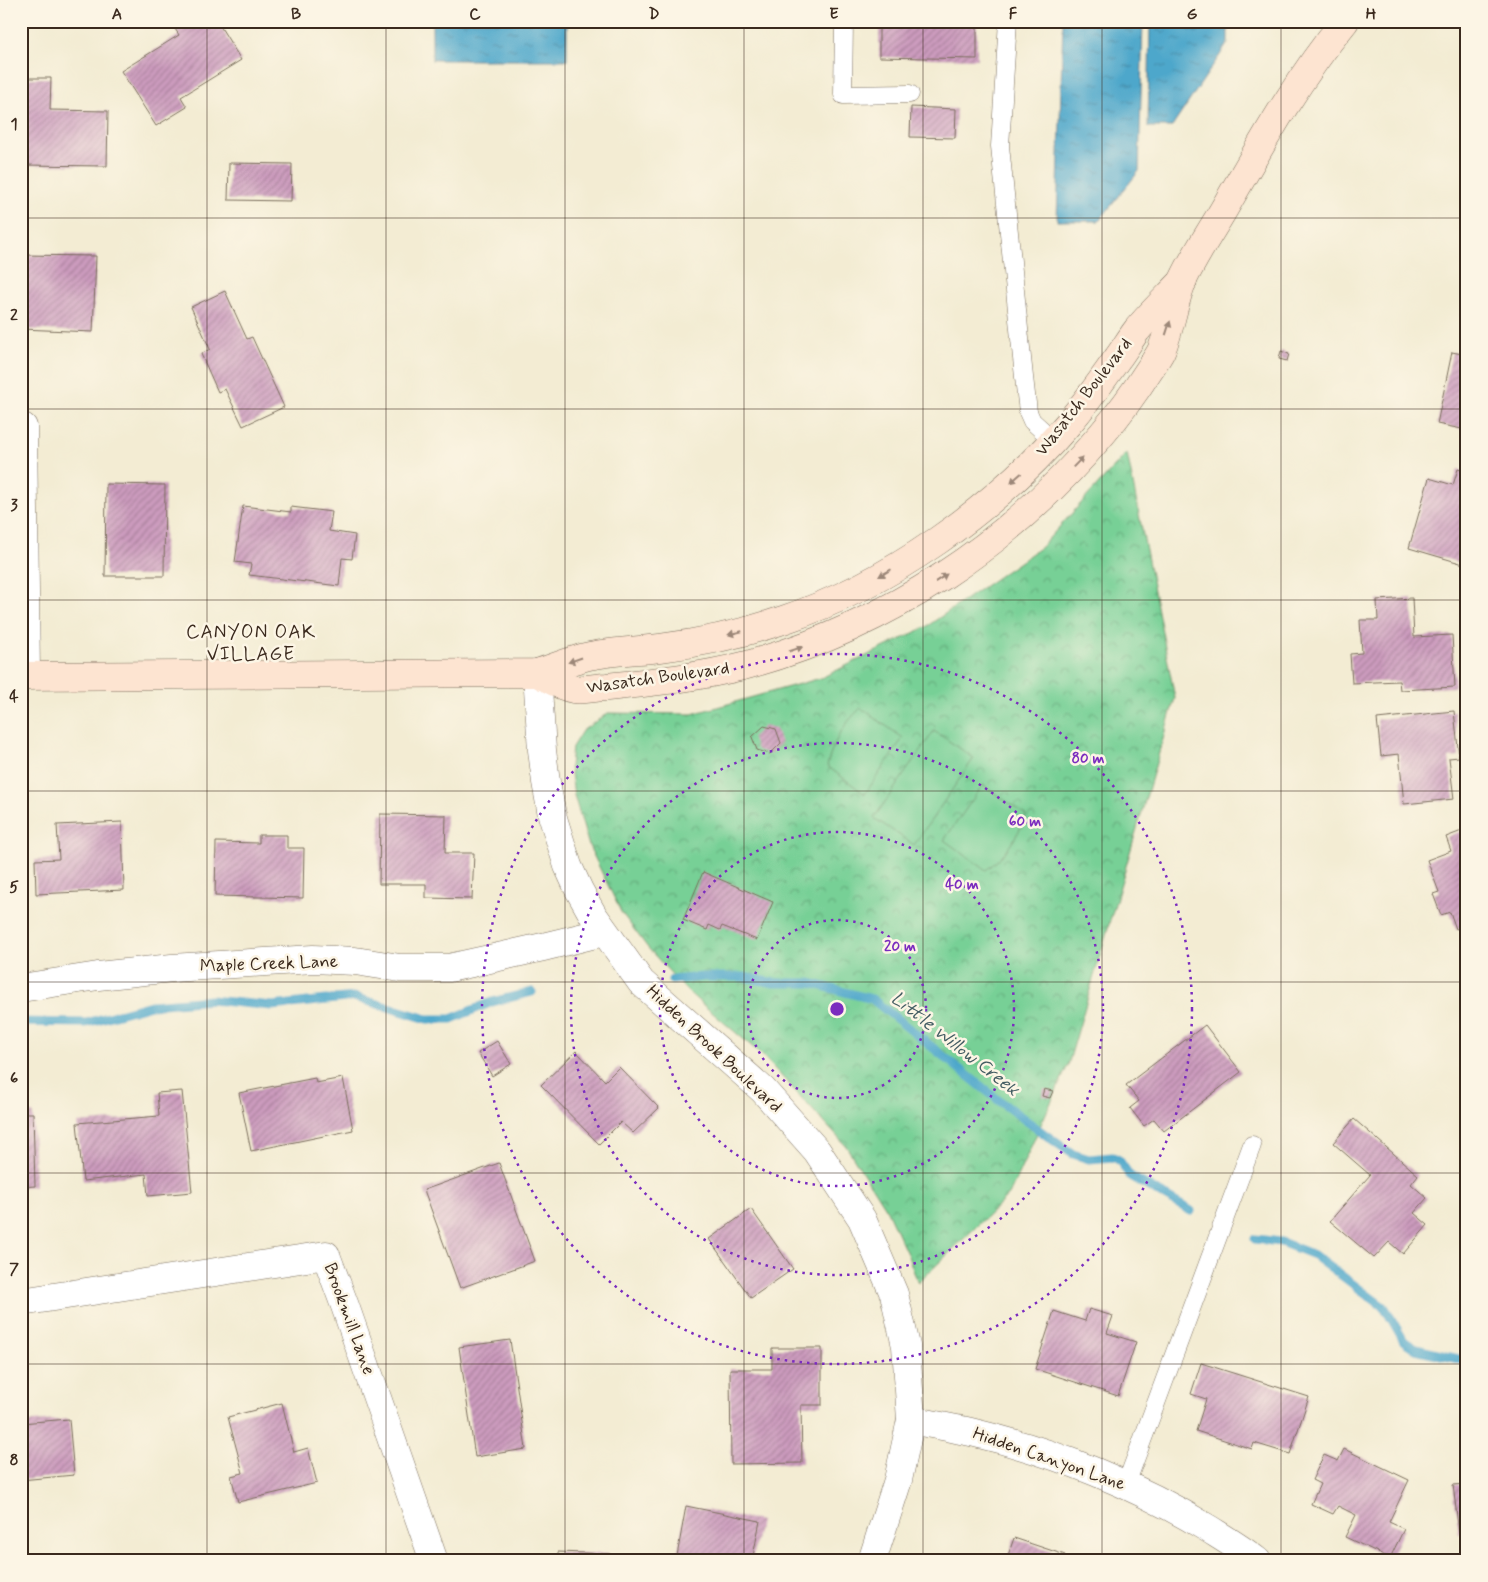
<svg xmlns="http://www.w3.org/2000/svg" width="1488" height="1582" viewBox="0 0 1488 1582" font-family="Mynerve,sans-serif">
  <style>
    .park { fill: url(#park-crowns); stroke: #597d5a }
    .pitch { fill: #77d096; stroke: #597d5a }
    .water { fill: url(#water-ripples); stroke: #446874 }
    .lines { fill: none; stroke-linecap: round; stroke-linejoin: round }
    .stream { stroke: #4ea7cb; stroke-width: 9 }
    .building { fill: url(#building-hatch) }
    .lane-casing { stroke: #7b6e5d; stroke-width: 19 }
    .street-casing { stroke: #7b6e5d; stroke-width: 29 }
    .secondary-casing { stroke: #7b6e5d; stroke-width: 29 }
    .lane { stroke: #fff; stroke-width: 18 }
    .street { stroke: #fff; stroke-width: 28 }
    .secondary { stroke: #fde4d1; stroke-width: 28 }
    .oneway { fill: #9c8778 }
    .grid { fill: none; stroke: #3b2a1e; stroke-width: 1; stroke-opacity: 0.55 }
    .ring { fill: none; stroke: #7b2cbf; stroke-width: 2.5; stroke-dasharray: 2.5 5 }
    .labels { text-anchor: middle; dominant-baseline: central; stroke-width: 5; stroke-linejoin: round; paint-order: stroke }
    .street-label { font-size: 18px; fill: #3b2a1e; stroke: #fcf5e5 }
    .neighbourhood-label { font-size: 19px; letter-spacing: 1px; fill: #3b2a1e; stroke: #fcf5e5 }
    .water-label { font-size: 19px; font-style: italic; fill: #435c63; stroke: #fcf5e5 }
    .centre { fill: #7b2cbf; stroke: #fcf5e5; stroke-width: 2.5 }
    .ring-label { font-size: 15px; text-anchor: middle; font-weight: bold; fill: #7b2cbf; stroke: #fcf5e5; stroke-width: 5; stroke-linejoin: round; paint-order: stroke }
    .neatline { fill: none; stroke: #3b2a1e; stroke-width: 2 }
    .grid-label { font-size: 16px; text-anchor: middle; font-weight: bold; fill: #3b2a1e }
  </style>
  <defs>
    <pattern id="park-crowns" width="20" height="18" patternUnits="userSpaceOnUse" patternTransform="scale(1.25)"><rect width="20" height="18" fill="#77d096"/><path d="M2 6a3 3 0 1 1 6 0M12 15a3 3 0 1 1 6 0" fill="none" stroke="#63a97a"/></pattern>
    <pattern id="water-ripples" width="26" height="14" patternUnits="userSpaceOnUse" patternTransform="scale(1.25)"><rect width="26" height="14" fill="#4ea7cb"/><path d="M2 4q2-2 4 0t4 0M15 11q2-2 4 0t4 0" fill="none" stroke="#4288a4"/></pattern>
    <pattern id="building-hatch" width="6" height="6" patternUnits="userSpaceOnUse" patternTransform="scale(1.25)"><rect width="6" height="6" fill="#cc9bbe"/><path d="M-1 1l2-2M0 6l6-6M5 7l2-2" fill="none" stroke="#a77f9a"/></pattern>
  </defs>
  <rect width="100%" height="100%" fill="#fcf5e5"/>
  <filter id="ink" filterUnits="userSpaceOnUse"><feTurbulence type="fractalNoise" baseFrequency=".02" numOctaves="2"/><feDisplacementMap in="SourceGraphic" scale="10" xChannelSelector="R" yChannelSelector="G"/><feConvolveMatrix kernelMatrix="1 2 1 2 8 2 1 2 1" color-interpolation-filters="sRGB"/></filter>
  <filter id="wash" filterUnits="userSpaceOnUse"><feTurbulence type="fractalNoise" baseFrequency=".0096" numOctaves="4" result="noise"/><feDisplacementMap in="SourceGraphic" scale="20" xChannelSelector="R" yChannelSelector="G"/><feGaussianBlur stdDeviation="1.12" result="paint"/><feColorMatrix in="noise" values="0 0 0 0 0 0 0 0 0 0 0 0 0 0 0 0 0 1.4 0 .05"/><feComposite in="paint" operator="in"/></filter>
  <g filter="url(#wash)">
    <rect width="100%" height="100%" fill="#f3ecd3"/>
    <polygon class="park" points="1127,453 1175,698 1068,1065 1009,1195 918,1283 908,1256 887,1211 846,1146 761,1054 688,992 648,948 621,912 589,846 574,795 570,766 572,747 582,731 608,713 692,714 821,678 926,627 1041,547"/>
    <g class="pitch">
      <path d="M861 708 903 738 865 794 827 766C833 743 843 724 861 708Z"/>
      <polygon points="934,731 974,758 914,845 874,818"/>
      <path d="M983 785 1026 815C1017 838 1005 856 986 870L944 840Z"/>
    </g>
    <g class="water">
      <rect x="432" y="21" width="135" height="39"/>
      <polygon points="1063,21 1143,21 1139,171 1099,221 1057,221"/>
      <polygon points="1150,21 1228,21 1228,43 1172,127 1148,127"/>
    </g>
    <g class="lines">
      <g class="stream">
        <polyline points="672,980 703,977 744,977 774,983 810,983 872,999 1002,1103 1057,1143 1073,1154 1089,1159 1113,1157 1119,1160 1130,1176 1191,1211"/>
        <polyline points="21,1022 86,1023 151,1005 211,1000 272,1006 354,997 427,1019 451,1019 492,1002 532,992"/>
        <polyline points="1255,1239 1281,1242 1314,1255 1385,1308 1404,1341 1416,1349 1467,1361"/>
      </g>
    </g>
    <g id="blocks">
      <g class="building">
        <polygon points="177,21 217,21 241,60 181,97 187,107 156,126 121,71 179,35 172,24"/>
        <polygon points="879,21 977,21 977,59 879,57"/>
        <polygon points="21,78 51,78 50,110 108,111 107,166 21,165"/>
        <polygon points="911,107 956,109 955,138 910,137"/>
        <polygon points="229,163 292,164 291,201 228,200"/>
        <polygon points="21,255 96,256 93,332 21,329"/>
        <polygon points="225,291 247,339 252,337 284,407 243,426 225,389 218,392 201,354 210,349 191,307"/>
        <polygon points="1466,294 1467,294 1467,318 1460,316"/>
        <polygon points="1281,351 1289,354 1287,361 1279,359"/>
        <polygon points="1452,352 1467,355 1467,430 1437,424"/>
        <polygon points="1458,469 1467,472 1467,565 1409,548 1429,478 1453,485"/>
        <polygon points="106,484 165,485 164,576 105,576"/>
        <polygon points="243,506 291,512 291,507 332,512 329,531 355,535 352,559 342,558 339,586 249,575 251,564 235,562"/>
        <polygon points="1412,598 1414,637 1452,635 1455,687 1400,690 1399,681 1352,683 1350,654 1362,653 1360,620 1378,620 1377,600"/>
        <polygon points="1454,711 1459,757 1449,758 1454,799 1404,804 1399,754 1381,756 1377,719"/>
        <polygon points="764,726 776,729 781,743 770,754 757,750 752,737"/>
        <polygon points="380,814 446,815 445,853 474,853 472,899 426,898 426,884 379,884"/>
        <polygon points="122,822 124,890 36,894 35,860 59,859 57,825"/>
        <polygon points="1467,829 1467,925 1456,929 1450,912 1441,915 1433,894 1439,892 1427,860 1451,851 1446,837"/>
        <polygon points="259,835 287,835 287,848 304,848 303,898 215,896 216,842 259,843"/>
        <polygon points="703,872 773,902 757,940 722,926 720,930 709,925 707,930 683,920"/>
        <polygon points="1205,1025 1241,1072 1164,1131 1154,1119 1144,1126 1130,1108 1139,1101 1126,1085"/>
        <polygon points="497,1041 511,1064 492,1076 478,1053"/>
        <polygon points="576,1051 605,1081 619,1067 659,1108 633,1133 621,1122 599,1144 541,1085"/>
        <polygon points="315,1078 316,1083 343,1078 353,1130 251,1151 239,1093"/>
        <polygon points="1044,1089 1053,1091 1050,1098 1042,1096"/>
        <polygon points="182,1091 192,1192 148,1196 146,1174 83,1181 77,1123 159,1116 157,1093"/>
        <polygon points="21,1113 33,1113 35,1186 21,1187"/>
        <polygon points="1354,1119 1418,1175 1411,1184 1427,1198 1414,1213 1428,1225 1403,1254 1389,1242 1374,1258 1330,1221 1370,1175 1333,1143"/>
        <polygon points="499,1163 535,1261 460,1288 424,1190"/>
        <polygon points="751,1209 793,1269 751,1298 709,1239"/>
        <polygon points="1089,1309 1113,1316 1107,1333 1136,1342 1118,1396 1035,1369 1054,1311 1085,1321"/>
        <polygon points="510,1340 526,1449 475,1457 459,1347"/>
        <polygon points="772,1348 822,1348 822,1405 801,1405 802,1463 731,1464 730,1369 772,1369"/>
        <polygon points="1201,1363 1309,1397 1290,1454 1254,1443 1252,1449 1196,1431 1206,1399 1191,1394"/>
        <polygon points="282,1403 294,1452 308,1448 317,1483 238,1502 231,1476 243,1473 228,1417"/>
        <polygon points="69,1419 74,1475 21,1480 21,1423"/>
        <polygon points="1344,1449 1409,1480 1389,1522 1404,1529 1390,1558 1345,1537 1356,1515 1338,1506 1333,1514 1311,1504 1320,1484 1312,1480 1324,1455 1338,1461"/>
        <polygon points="1467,1484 1467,1533 1459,1533 1453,1485"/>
        <polygon points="686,1506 760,1521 752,1561 687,1561 687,1558 677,1556"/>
        <polygon points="1014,1538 1065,1555 1063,1561 1006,1561"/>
        <polygon points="558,1552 610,1554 610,1561 558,1561"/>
      </g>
    </g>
  </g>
  <g filter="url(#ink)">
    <use href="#blocks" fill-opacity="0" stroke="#7b6e5d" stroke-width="1"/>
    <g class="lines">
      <g class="lane-casing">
        <g id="lane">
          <polyline points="844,21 843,95 910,94"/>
          <polyline points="1008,21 1000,146 1024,377 1028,412 1032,421 1053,440"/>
          <polyline points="1126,1484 1252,1145"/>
        </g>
      </g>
      <g class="street-casing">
        <g id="street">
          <polyline points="23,427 26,676"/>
          <polyline points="537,673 542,750 546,782 552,815 568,866 579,890 593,915 641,982 763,1090 817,1151 862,1219 894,1294 906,1346 911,1420 898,1480 872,1561"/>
          <polyline points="21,988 98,976 172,968 313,959 355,961 400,968 449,968 543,947 604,932"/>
          <polyline points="21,1302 326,1255 345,1306 434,1561"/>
          <path d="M911 1420C932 1424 954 1428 975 1433 1055 1452 1139 1486 1209 1529 1225 1539 1242 1549 1257 1561"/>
        </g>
      </g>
      <g class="secondary-casing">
        <g id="secondary">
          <path d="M537 673C548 678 561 687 573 689 583 691 597 687 607 687 654 682 701 677 747 665 887 626 1009 545 1102 434 1119 414 1135 392 1149 370 1153 364 1158 357 1161 351 1171 328 1173 303 1183 280 1195 254 1214 227 1228 202 1264 139 1299 77 1345 21"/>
          <path d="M21 676 537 673C553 668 569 661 585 657 609 651 636 651 660 648 700 643 745 633 783 620 888 585 995 509 1067 425 1085 404 1101 382 1117 359 1124 350 1130 339 1137 330 1151 313 1168 297 1183 281"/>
        </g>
      </g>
      <use href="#lane" class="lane"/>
      <use href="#street" class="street"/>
      <use href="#secondary" class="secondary"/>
    </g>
    <defs><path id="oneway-solid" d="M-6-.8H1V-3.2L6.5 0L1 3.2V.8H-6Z" transform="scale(1.25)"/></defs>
    <g class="oneway">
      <use href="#oneway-solid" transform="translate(1168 328) rotate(-72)"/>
      <use href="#oneway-solid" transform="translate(1078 462) rotate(-46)"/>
      <use href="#oneway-solid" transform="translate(1016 478) rotate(138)"/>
      <use href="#oneway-solid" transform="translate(885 573) rotate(150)"/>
      <use href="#oneway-solid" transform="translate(941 578) rotate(-33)"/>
      <use href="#oneway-solid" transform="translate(735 633) rotate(166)"/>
      <use href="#oneway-solid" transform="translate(796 649) rotate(-19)"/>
      <use href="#oneway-solid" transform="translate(575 660) rotate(161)"/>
    </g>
  </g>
  <path class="grid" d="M207 21V1561M386 21V1561M565 21V1561M744 21V1561M923 21V1561M1102 21V1561M1281 21V1561M21 218H1467M21 409H1467M21 600H1467M21 791H1467M21 982H1467M21 1173H1467M21 1364H1467"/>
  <g class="ring">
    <circle cx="837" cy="1009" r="89"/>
    <circle cx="837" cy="1009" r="177"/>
    <circle cx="837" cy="1009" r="266"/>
    <circle cx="837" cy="1009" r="355"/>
  </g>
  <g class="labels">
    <g class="street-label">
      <text transform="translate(1084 397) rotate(-52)">Wasatch Boulevard</text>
      <text transform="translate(658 678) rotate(-8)">Wasatch Boulevard</text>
      <text transform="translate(269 964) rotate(-2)">Maple Creek Lane</text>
      <text transform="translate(714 1049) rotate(43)">Hidden Brook Boulevard</text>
      <text transform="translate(349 1319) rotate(70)">Brookmill Lane</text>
      <text transform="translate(1049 1459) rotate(19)">Hidden Canyon Lane</text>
    </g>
    <g class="neighbourhood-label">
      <text x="251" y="632">CANYON OAK<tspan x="251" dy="22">VILLAGE</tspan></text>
    </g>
    <g class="water-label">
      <text transform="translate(955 1044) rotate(38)">Little Willow Creek</text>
    </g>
  </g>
  <circle cx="837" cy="1009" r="8" class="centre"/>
  <g class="ring-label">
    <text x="1088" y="763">80 m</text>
    <text x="1025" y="826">60 m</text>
    <text x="962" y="889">40 m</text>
    <text x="900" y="951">20 m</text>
  </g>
  <rect width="1488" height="1582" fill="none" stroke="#fcf5e5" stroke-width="55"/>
  <rect x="28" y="28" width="1432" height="1526" class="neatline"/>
  <g class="grid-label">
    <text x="117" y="19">A</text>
    <text x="296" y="19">B</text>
    <text x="475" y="19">C</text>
    <text x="654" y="19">D</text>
    <text x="834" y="19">E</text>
    <text x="1013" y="19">F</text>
    <text x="1192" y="19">G</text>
    <text x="1371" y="19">H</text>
    <text x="14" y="129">1</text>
    <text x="14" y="320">2</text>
    <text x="14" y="510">3</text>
    <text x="14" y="701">4</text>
    <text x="14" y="892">5</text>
    <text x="14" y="1083">6</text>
    <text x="14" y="1274">7</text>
    <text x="14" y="1465">8</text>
  </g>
</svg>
